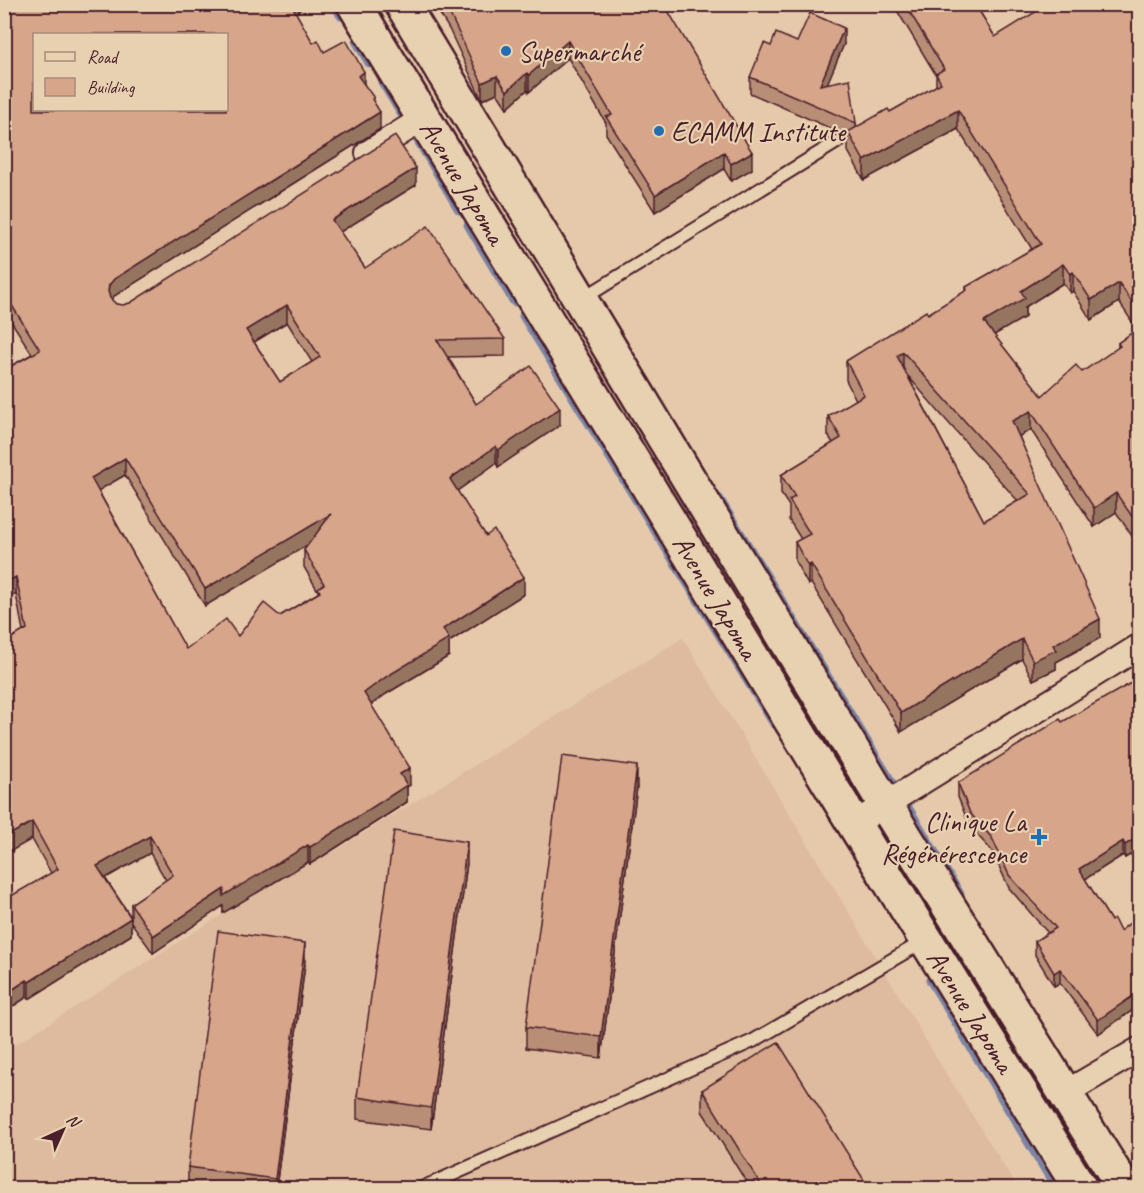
<svg xmlns="http://www.w3.org/2000/svg" width="1144" height="1193" viewBox="0 0 1144 1193" font-family="Caveat,sans-serif">
  <style>
    .built { fill: #debb9e }
    .lines { fill: none; stroke-linecap: round; stroke-linejoin: round }
    .stream { stroke: #7b84a4; stroke-width: 9 }
    .lane-casing { stroke: #4a1f2b; stroke-width: 16 }
    .street-casing { stroke: #4a1f2b; stroke-width: 28 }
    .primary-casing { stroke: #4a1f2b; stroke-width: 38 }
    .lane { stroke: #e8d1b1; stroke-width: 12 }
    .street { stroke: #e8d1b1; stroke-width: 24 }
    .primary { stroke: #e8d1b1; stroke-width: 33 }
    .wall { fill: #b88e77; stroke: #4a1f2b; stroke-width: 1.5; fill-rule: evenodd }
    .shaded-wall { fill: #967461; stroke: #4a1f2b; stroke-width: 1.5 }
    .building { fill: #d6a58a; stroke: #4a1f2b; stroke-width: 1.5; fill-rule: evenodd }
    .poi-dot { fill: #1f6fb2; stroke: #e8d1b1; stroke-width: 2 }
    .labels { text-anchor: middle; dominant-baseline: central; stroke-width: 4.5; stroke-linejoin: round; paint-order: stroke }
    .poi-label { font-size: 28px; fill: #4a1f2b; stroke: #e8d1b1; text-anchor: start }
    .street-label { font-size: 28px; fill: #4a1f2b; stroke: #e8d1b1 }
  </style>
  <rect width="100%" height="100%" fill="#e6c9aa"/>
  <filter id="ink" filterUnits="userSpaceOnUse"><feTurbulence type="fractalNoise" baseFrequency=".0167" numOctaves="2"/><feDisplacementMap in="SourceGraphic" scale="12" xChannelSelector="R" yChannelSelector="G"/><feConvolveMatrix kernelMatrix="1 2 1 2 8 2 1 2 1" color-interpolation-filters="sRGB"/></filter>
  <g filter="url(#ink)">
    <polygon class="built" points="683,638 947,1075 1018,1188 8,1188 5,1185 5,1051 255,894 300,867 320,857 321,859"/>
    <g class="lines">
      <g class="stream">
        <polyline points="334,4 341,16"/>
        <polyline points="356,41 369,63"/>
        <polyline points="382,82 402,115"/>
        <polyline points="414,134 459,210"/>
        <polyline points="468,225 514,302"/>
        <polyline points="523,316 774,724"/>
        <polyline points="719,498 893,784"/>
        <polyline points="909,809 960,894"/>
        <polyline points="930,980 1056,1188"/>
      </g>
      <g class="lane-casing">
        <g id="lane">
          <polyline points="582,299 837,142"/>
          <polyline points="422,1188 753,1041 926,940"/>
        </g>
      </g>
      <g class="street-casing">
        <g id="street">
          <polyline points="368,153 424,118"/>
          <polyline points="854,824 1140,646"/>
          <polyline points="1065,1093 1140,1049"/>
        </g>
      </g>
      <g class="primary-casing">
        <g id="primary">
          <polyline points="354,4 854,824 1080,1188"/>
          <polyline points="402,4 885,804 1124,1188"/>
        </g>
      </g>
      <use href="#lane" class="lane"/>
      <use href="#street" class="street"/>
      <use href="#primary" class="primary"/>
    </g>
    <g class="wall">
      <path d="M4 4H301V9L296 13 313 43 364 84 374 103 380 129 114 296 111 300 116 304 123 305 130 303 416 185 340 232 365 268 505 339V356L448 357 476 404 560 425 498 467 496 463 457 491 486 536 524 594 449 642V656L386 694 371 705 410 785 407 787V802L320 858 310 864 308 862 223 913V906L153 953 131 922V935L29 999 27 997 4 1012 51 873 32 839 23 631 16 594 5 600 4 598V370L32 354 4 310ZM287 322 312 362 280 382 254 342ZM125 475 205 606 307 545 304 550V567L318 591V593L280 616 238 636 186 649 98 490ZM150 853 166 880 131 904V917L105 878Z"/>
      <polygon points="434,4 664,4 752,169 731,181 724,169 655,212 606,134 606,123 568,58 529,92 527,90 507,108 497,93 482,100 449,29"/>
      <path d="M893 4H975L995 37 1140 4V548L1116 512 1094 527 1031 430 1019 436 1100 638 1056 662V669L1033 680 1022 659 901 732 811 583 808 585 795 561V542L801 539 789 520V506L781 494V475L833 443 828 435V416L856 400 846 380V361L928 314 966 291V287L1032 249 958 129 864 180 848 151V136L750 93V77L771 46 797 42 844 44 827 83 856 123V127L890 112 936 86V75ZM1063 283 1070 293 1073 291 1091 320 1119 302 1137 329 1118 343V348L1082 372 1042 396 994 335 1025 317V307ZM908 376 938 411 1018 501 984 521Z"/>
      <polygon points="1140,678 1140,849 1125,858 1123,855 1085,879 1111,921 1120,931 1140,915 1140,1005 1098,1034 1060,983 1054,986 1035,955 1035,941 1048,933 1009,888 992,851 970,827 958,797 958,783"/>
      <polygon points="637,787 601,1058 526,1048 526,1027"/>
      <polygon points="467,863 431,1129 357,1119 357,1097"/>
      <polygon points="305,964 276,1188 188,1188 188,1167"/>
      <polygon points="702,1090 869,1188 750,1188 702,1111"/>
    </g>
    <g class="shaded-wall">
      <polygon points="289,4 301,4 301,9 289,18"/>
      <polygon points="844,28 844,44 820,101 820,85"/>
      <polygon points="568,41 568,58 529,92 529,75"/>
      <polygon points="364,72 364,89 358,76"/>
      <polygon points="527,73 527,90 507,108 507,91"/>
      <polygon points="497,76 497,93 482,100 482,83"/>
      <polygon points="958,110 958,129 864,180 864,161"/>
      <polygon points="380,112 380,129 114,296 109,302 108,291 109,285 114,279"/>
      <polygon points="724,152 724,169 655,212 655,195"/>
      <polygon points="752,152 752,169 731,181 731,164"/>
      <polygon points="416,168 416,185 332,237 332,220"/>
      <polygon points="1063,264 1063,283 1025,307 1025,317 984,341 984,322 1021,291"/>
      <polygon points="1073,272 1073,291 1070,293 1070,274"/>
      <polygon points="1119,283 1119,302 1091,320 1091,300"/>
      <polygon points="287,305 287,322 246,347 246,330"/>
      <polygon points="903,352 903,371 897,356"/>
      <polygon points="560,408 560,425 498,467 498,450"/>
      <polygon points="1031,411 1031,430 1012,440 1012,421"/>
      <polygon points="496,446 496,463 450,496 450,479"/>
      <polygon points="125,458 125,475 91,495 91,478"/>
      <polygon points="1116,493 1116,512 1094,527 1094,508"/>
      <polygon points="331,514 331,531 205,606 205,589"/>
      <polygon points="811,564 811,583 808,585 808,566"/>
      <polygon points="16,577 16,594 5,600 5,583"/>
      <polygon points="524,577 524,594 449,642 449,656 386,694 364,710 364,693 443,629"/>
      <polygon points="1100,619 1100,638 1056,662 1056,669 1033,680 1033,661 1053,645"/>
      <polygon points="1022,639 1022,659 901,732 901,713"/>
      <polygon points="637,766 637,787 601,1058 601,1037"/>
      <polygon points="410,768 410,785 407,787 407,802 320,858 310,864 310,847 400,774"/>
      <polygon points="32,822 32,839 4,855 4,838"/>
      <polygon points="150,836 150,853 97,883 97,866"/>
      <polygon points="1140,836 1140,849 1125,858 1125,845"/>
      <polygon points="1123,841 1123,855 1079,883 1079,869"/>
      <polygon points="467,842 467,863 431,1129 431,1108"/>
      <polygon points="308,845 308,862 223,913 223,906 153,953 153,936 224,889"/>
      <polygon points="131,918 131,935 29,999 29,982"/>
      <polygon points="305,943 305,964 276,1188 275,1188 275,1179"/>
      <polygon points="1060,969 1060,983 1054,986 1054,973"/>
      <polygon points="27,980 27,997 4,1012 4,995"/>
      <polygon points="1140,991 1140,1005 1098,1034 1098,1020"/>
    </g>
    <g class="building">
      <path d="M4 4H291L313 43 318 40 324 52 346 40 364 72 358 76 374 98 372 99 380 112 114 279 109 285 108 291 110 298 116 304 123 305 130 303 395 136 416 168 332 220 365 268 428 226 505 339 437 340 476 404 531 366 560 408 498 450 496 446 450 479 486 536 494 530 524 577 443 629 449 639 386 677 364 693 410 768 400 774 407 785 320 841 310 847 308 845 223 896 224 889 153 936 131 904 173 875 150 836 97 866 131 918 29 982 27 980 4 995V900L58 869 32 822 4 838V642L27 629 16 577 5 583 4 581V370L40 350 4 293ZM34 34H226V110H34ZM287 305 320 357 280 382 246 330ZM125 458 205 589 331 514 304 550 324 584 318 588 320 592 280 616 264 603 238 636 226 619 186 649 91 478Z"/>
      <polygon points="444,4 664,4 752,152 731,164 724,152 655,195 606,117 612,115 568,41 529,75 527,73 507,91 497,76 482,83 449,12"/>
      <path d="M905 4H975L995 37 1048 4H1140V314L1119 283 1091 300 1073 272 1070 274 1063 264 1021 291 1025 298 984 322 1042 396 1076 365 1082 372 1120 346 1118 343 1140 327V528L1116 493 1094 508 1031 411 1012 421 1100 619 1053 645 1056 650 1033 661 1022 639 901 713 811 564 808 566 795 542 810 534 789 500 795 497 781 475 841 438 828 416 864 395 846 361 926 311 928 314 967 290 966 287 1041 244 958 110 864 161 848 132 888 109 890 112 941 83 936 74 944 69ZM903 352 1030 494 984 521 897 356Z"/>
      <polygon points="810,13 844,28 820,85 850,79 856,123 750,77 764,43 771,46 776,33 797,42"/>
      <polygon points="1140,678 1140,836 1125,845 1123,841 1079,869 1111,921 1114,919 1120,931 1140,915 1140,991 1098,1020 1060,969 1054,973 1035,941 1056,928 1009,875 992,838 970,813 958,783 1060,719 1062,722"/>
      <polygon points="562,756 637,766 601,1037 526,1027"/>
      <polygon points="394,831 467,842 431,1108 357,1097"/>
      <polygon points="218,931 305,943 275,1179 188,1167"/>
      <polygon points="778,1042 869,1188 763,1188 702,1090"/>
    </g>
  </g>
  <g class="poi-dot">
    <circle cx="506" cy="51" r="6"/>
    <circle cx="659" cy="131" r="6"/>
    <path d="M1036 828h6v6h6v6h-6v6h-6v-6h-6v-6h6z"/>
  </g>
  <g class="labels">
    <g class="poi-label">
      <text x="518" y="51">Supermarché</text>
      <text x="671" y="131">ECAMM Institute</text>
      <text x="1026" y="821" text-anchor="end">Clinique La<tspan x="1026" dy="32">Régénérescence</tspan></text>
    </g>
    <g class="street-label">
      <text transform="translate(463 182) rotate(59)">Avenue Japoma</text>
      <text transform="translate(716 597) rotate(59)">Avenue Japoma</text>
      <text transform="translate(971 1011) rotate(58)">Avenue Japoma</text>
    </g>
  </g>
  <rect width="1144" height="1193" fill="none" stroke="#e8d1b1" stroke-width="24"/>
  <rect x="12" y="12" width="1120" height="1169" fill="none" stroke="#4a1f2b" stroke-width="2" filter="url(#ink)"/>
  <rect x="33" y="33" width="195" height="78" fill="#e8d1b1" stroke="#a98a7b" stroke-width="1.5"/>
  <rect x="45" y="52" width="30" height="9" fill="#e8d1b1" stroke="#a98a7b" stroke-width="1.5"/>
  <text x="87" y="63" font-size="18" fill="#4a1f2b">Road</text>
  <rect x="45" y="78" width="30" height="18" fill="#d6a58a" stroke="#a98a7b" stroke-width="1.5"/>
  <text x="87" y="93" font-size="18" fill="#4a1f2b">Building</text>
  <g transform="translate(63 1130) rotate(45)" stroke="#e8d1b1" stroke-width="4.5" paint-order="stroke">
  <path d="M0-4.5L10 22L0 15L-10 22Z" fill="#4a1f2b"/>
  <text y="-9" font-size="16" font-weight="bold" text-anchor="middle" fill="#4a1f2b">N</text>
  </g>
</svg>
